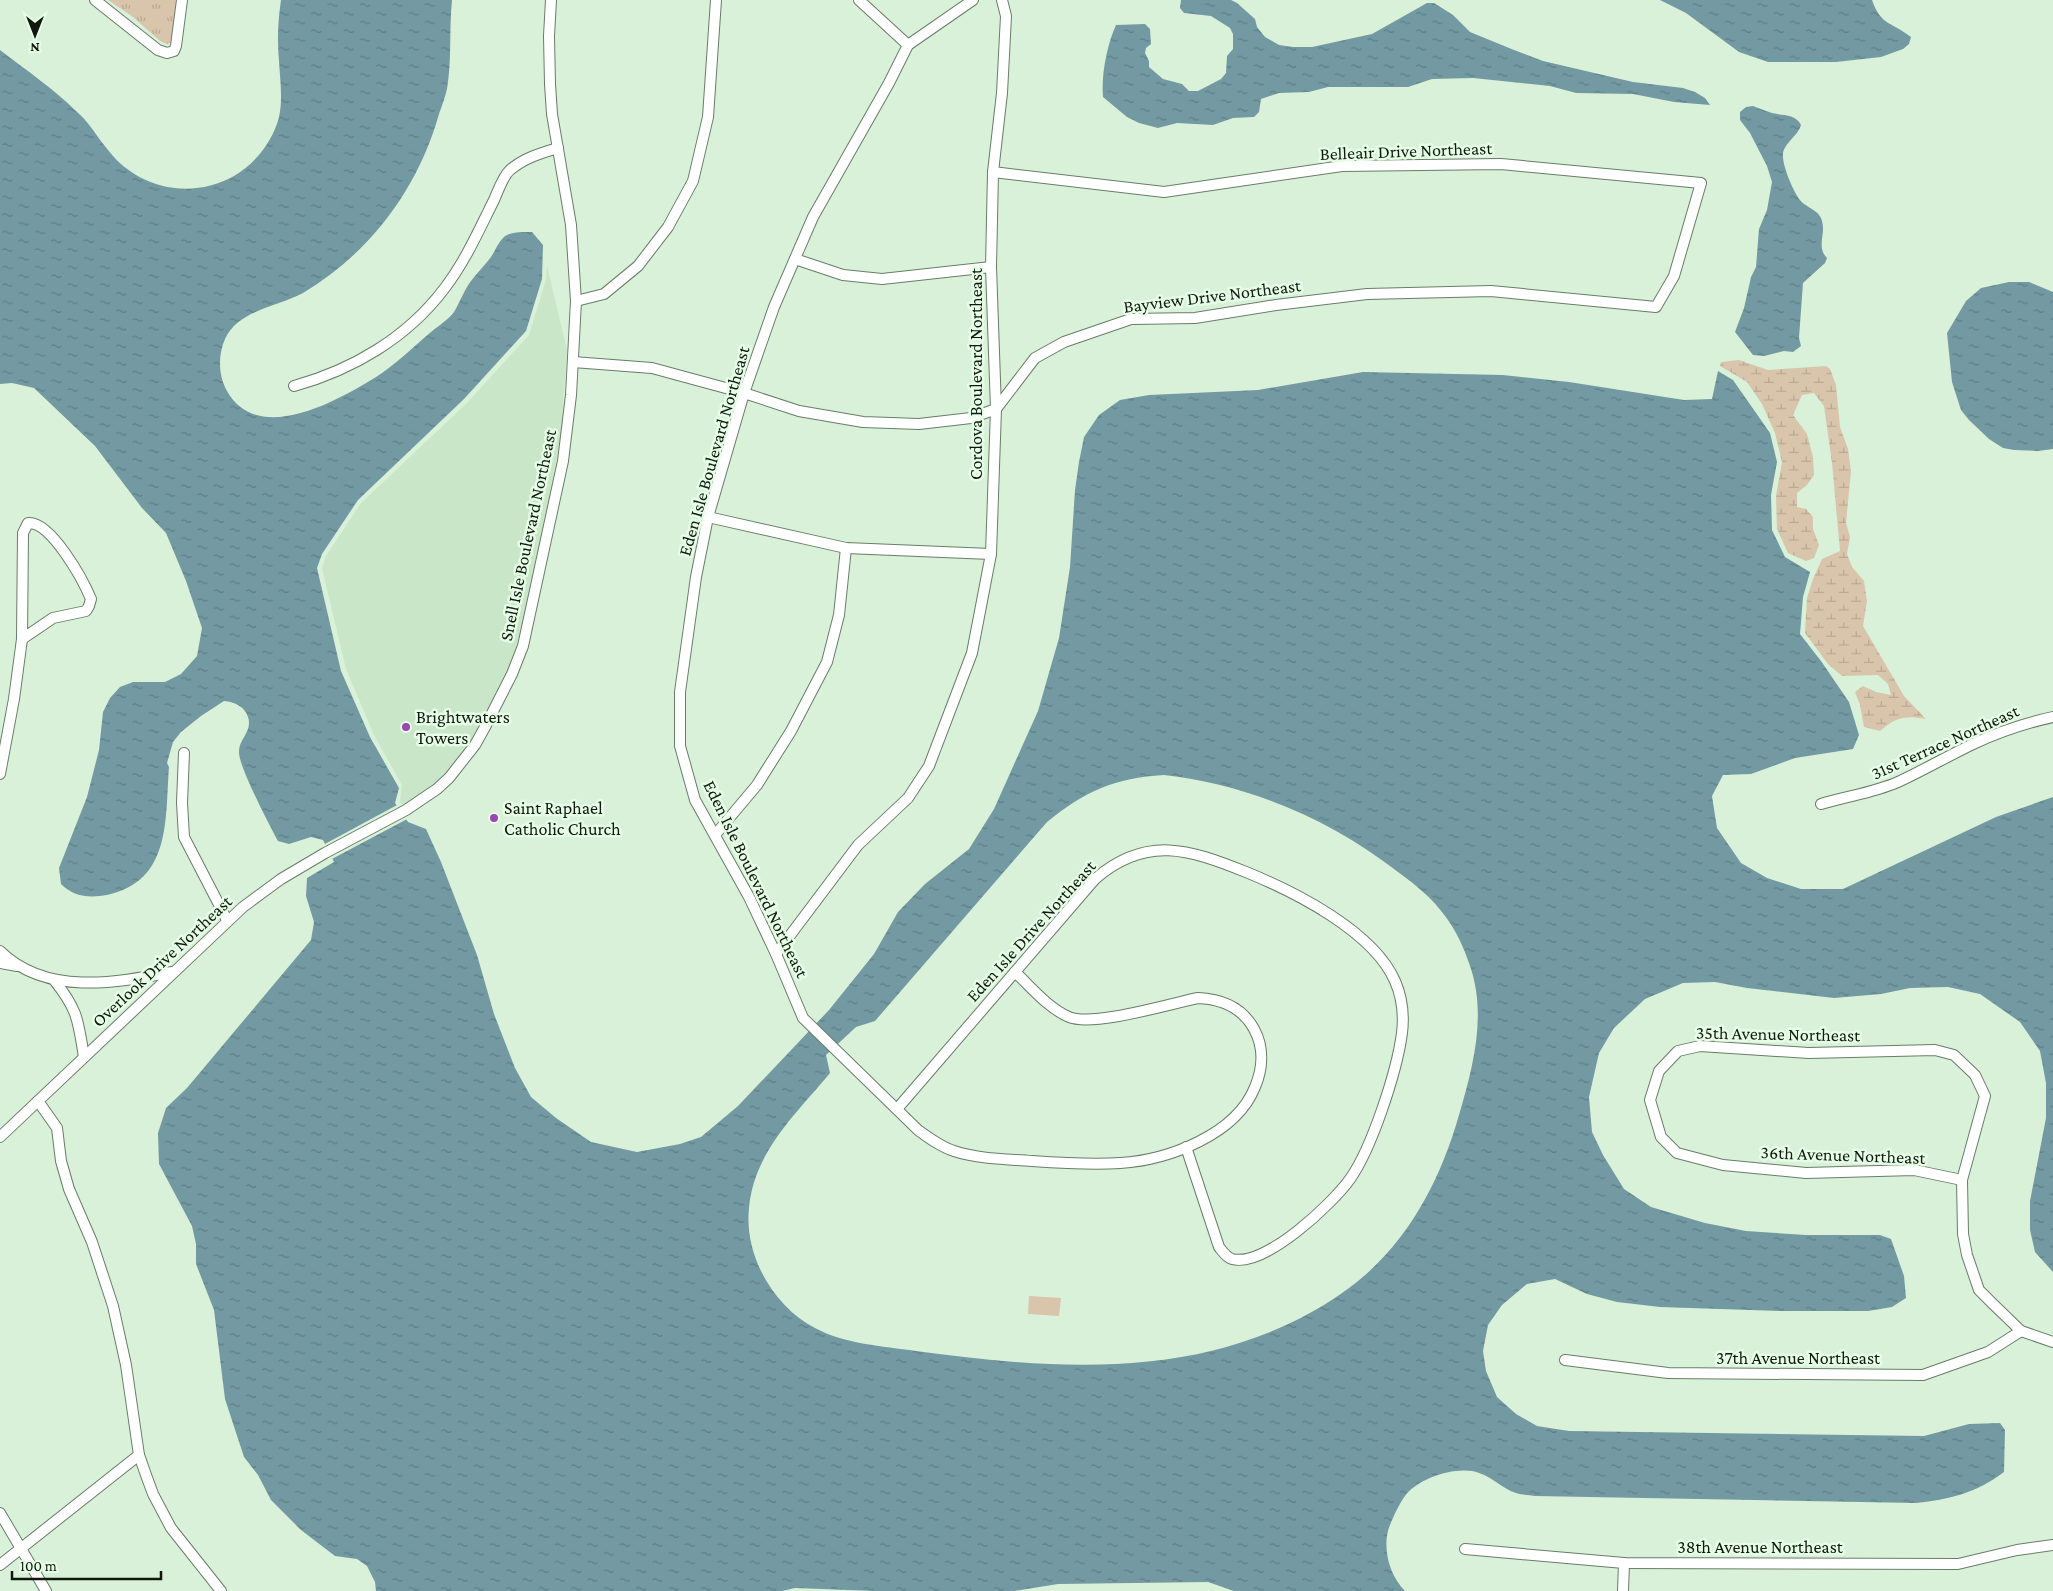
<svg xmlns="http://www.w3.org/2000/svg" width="2053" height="1591" viewBox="0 0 2053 1591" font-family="'Crimson Pro',serif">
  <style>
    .built { fill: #c9e6c8 }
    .grass { fill: url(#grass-tufts) }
    .wetland { fill: url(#wetland-marsh) }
    .pitch { fill: #d9c5ab }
    .water { fill: url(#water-ripples); fill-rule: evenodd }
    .pier { fill: #d9f1d9 }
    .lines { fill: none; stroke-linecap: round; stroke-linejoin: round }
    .minor-casing { stroke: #687d68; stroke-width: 12 }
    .minor { stroke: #fff; stroke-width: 10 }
    .poi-dot { fill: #9c46b3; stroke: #e6fee6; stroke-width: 2 }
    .labels { text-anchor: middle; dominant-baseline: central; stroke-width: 5; stroke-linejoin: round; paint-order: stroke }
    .street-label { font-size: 18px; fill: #101910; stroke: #e6fee6 }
    .poi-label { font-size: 18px; fill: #101910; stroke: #e6fee6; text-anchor: start }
  </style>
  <defs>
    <pattern id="grass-tufts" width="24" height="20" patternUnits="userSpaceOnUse" patternTransform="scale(1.25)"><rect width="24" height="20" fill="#d9c5ab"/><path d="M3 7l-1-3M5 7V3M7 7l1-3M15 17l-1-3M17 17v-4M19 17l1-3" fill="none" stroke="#b9a992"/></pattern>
    <pattern id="wetland-marsh" width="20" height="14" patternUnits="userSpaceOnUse" patternTransform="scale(1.25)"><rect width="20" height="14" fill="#d9c5ab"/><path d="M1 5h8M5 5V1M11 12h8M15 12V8" fill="none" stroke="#b9a992"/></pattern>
    <pattern id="water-ripples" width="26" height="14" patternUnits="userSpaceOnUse" patternTransform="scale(1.25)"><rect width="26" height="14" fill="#739aa3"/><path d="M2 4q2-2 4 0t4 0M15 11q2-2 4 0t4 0" fill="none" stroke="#5d7d83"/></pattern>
  </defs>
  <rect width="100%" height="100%" fill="#d9f1d9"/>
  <polygon class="built" points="547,266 567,350 561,434 548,509 518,644 507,671 471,741 445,774 421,794 402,805 400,801 402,785 374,735 346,669 322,568 326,556 361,503 467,403 529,335 546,280"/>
  <polygon class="grass" points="108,0 176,0 172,42 167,44 160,41 133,17"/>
  <path class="wetland" d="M1739 360 1768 370 1826 366 1830 369 1836 385 1840 427 1848 449 1851 471 1846 523 1850 537 1847 554 1852 567 1864 581 1867 601 1863 626 1904 696 1926 719C1905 715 1896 717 1880 731L1864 727 1860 705 1855 692 1863 686 1876 692 1891 695 1888 684 1878 675 1842 676 1828 664 1805 633 1807 598 1813 579 1822 559 1840 551 1832 463 1824 406 1814 393 1802 395 1793 415 1807 434 1813 457 1814 475 1807 485 1797 493V507L1806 509 1813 517V529L1819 545 1814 558 1806 561 1788 553 1777 529 1776 496 1782 462 1775 433 1762 404 1747 382 1720 366 1721 362Z"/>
  <polygon class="pitch" points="1029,1296 1061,1298 1059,1316 1028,1314"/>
  <g class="water">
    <path d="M281 0H452C449 29 452 60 447 89 445 97 442 106 439 114 418 189 370 253 303 293 277 307 238 310 225 339 218 355 218 375 227 391 258 446 337 401 376 377 395 365 413 347 431 332 438 326 448 320 454 312 460 302 464 290 471 281 477 273 485 265 491 257 495 251 498 243 503 238 510 231 523 232 532 232L543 245 542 279 526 331 464 399 358 500 322 554 317 568 341 671 370 737 399 788 395 803 408 822 426 829 441 862 477 955 494 1014 515 1068 531 1097 556 1118 591 1142 637 1152 680 1144 701 1137 738 1106 829 1010 874 954 898 912 925 884 969 849 994 809 1038 711 1059 638 1070 567 1075 490 1079 462 1084 437 1099 415 1120 400 1149 395 1258 390 1363 372 1503 375 1569 382 1684 400 1712 399 1718 371 1733 380 1770 433 1777 462 1771 495 1772 530 1785 557 1810 572 1803 597 1800 634 1821 661 1849 702 1859 735 1853 749 1795 758 1751 774 1723 775 1712 796 1717 828 1741 863 1767 878 1801 889H1843L1996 817 2053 797V1272L2035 1252 2030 1230V1201L2046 1118V1083L2040 1051 2020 1022 1980 994 1948 987 1910 988 1881 994 1834 998 1747 988 1715 982 1683 983 1645 999 1614 1028 1599 1053 1589 1097 1592 1132 1603 1155 1624 1189 1651 1207 1705 1223 1746 1231 1806 1235H1880L1891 1239 1904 1276 1906 1298 1892 1307 1868 1311H1782L1660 1307 1617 1302 1587 1294 1555 1279 1527 1284 1502 1305 1488 1325 1483 1351 1486 1371 1497 1397 1516 1414 1537 1426 1569 1431 1924 1436 1969 1424 2000 1423 2005 1430 2004 1472C1976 1493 1951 1499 1916 1503L1535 1496C1529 1495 1522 1495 1516 1493 1503 1489 1492 1477 1479 1473 1458 1465 1418 1478 1405 1496 1400 1502 1390 1523 1388 1531 1383 1551 1390 1576 1405 1591H1234L1208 1582 1058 1584 1014 1591H875L795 1588 782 1591H376L375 1582 367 1566 357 1559 335 1556 301 1530 271 1500 258 1475 244 1457 225 1399 214 1310 196 1264V1244L192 1226 159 1164 158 1133 166 1108 187 1088 311 940 314 922 306 896 307 878 334 862 323 840 311 837 289 844 278 841C269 824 240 769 239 753 238 739 253 732 248 717 245 707 235 702 224 701L201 716 181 732 173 742 167 763 169 767C165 818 172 881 107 895 89 898 74 897 61 884L59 868 87 797 99 750 103 712 110 698 120 687 133 682H165L181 674 197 656 202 628 186 581 166 533 142 508 95 446 34 388 12 383 0 384V50C26 70 54 89 77 112 90 123 97 137 108 150 138 189 191 200 234 176 255 164 273 141 279 117 283 99 280 79 279 61 277 40 278 20 281 0ZM1164 775C1250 785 1330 819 1398 872 1416 885 1432 898 1445 916 1456 930 1464 948 1470 966 1487 1015 1473 1067 1459 1115 1440 1182 1406 1246 1349 1288 1309 1318 1260 1339 1211 1351 1116 1374 1012 1364 916 1351 882 1346 845 1344 815 1328 773 1306 744 1255 749 1208 754 1152 796 1114 830 1073L826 1055 856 1027 875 1021 1047 822C1085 791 1115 778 1164 775Z"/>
    <path d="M1181 0H1231L1237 3 1255 19 1257 27 1265 37 1279 45 1293 47H1312L1372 34 1427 3H1434L1453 15 1470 32 1514 50 1543 61 1633 82 1683 88 1695 92 1705 98 1710 105 1674 102 1633 94 1576 93 1550 86 1473 78 1432 79 1408 87H1328L1309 92 1279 93 1261 99 1259 112 1254 117 1233 118 1213 125 1177 123 1158 128 1139 123 1127 117 1103 97C1101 76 1107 44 1116 25L1145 24 1150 29 1151 44 1146 48 1145 53 1149 61V67L1163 79 1182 84 1189 91H1198L1221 79 1226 73 1227 56 1233 49V34L1230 28 1211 16 1184 13 1180 8Z"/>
    <path d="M1660 0H1872C1881 26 1892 22 1911 37L1909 44 1903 49 1881 57 1836 62H1768L1739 52 1686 13Z"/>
    <path d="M1753 106C1759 108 1765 111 1772 113 1783 116 1795 113 1801 125 1798 136 1784 143 1783 154 1782 165 1793 191 1800 200 1806 208 1820 210 1822 221 1826 234 1816 247 1827 258L1825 263 1803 283 1799 338 1801 346 1793 352 1784 351 1764 356 1753 355 1735 332 1744 308 1751 277 1756 267 1759 229 1767 210 1772 182 1767 166 1750 133 1740 120V112L1746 107Z"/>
    <polygon points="2009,282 2029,282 2053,292 2053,449 2038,451 2014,450 2003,448 1989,439 1969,420 1961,410 1952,382 1947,333 1966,301 1981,288"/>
  </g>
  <polygon class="pier" points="399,804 409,818 330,860 323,845"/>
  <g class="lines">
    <g class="minor-casing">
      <g id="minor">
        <polyline points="95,0 158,50 167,53 174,51 176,46 182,0"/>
        <polyline points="859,0 908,45"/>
        <path d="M973 0 908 45 889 83 813 217 774 307 744 393 708 517 696 577 680 692V746L695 800 749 897 776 954 803 1018 918 1130C929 1138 941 1147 954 1151 978 1159 1007 1159 1032 1161 1061 1163 1091 1165 1120 1163 1168 1160 1236 1135 1255 1087 1263 1068 1264 1047 1254 1029 1242 1007 1222 999 1198 998 1169 1004 1093 1027 1069 1017 1048 1008 1031 987 1015 972"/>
        <polyline points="795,259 843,275 882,279 991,267"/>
        <polyline points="576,301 604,294 638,266 668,227 693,181 708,117 716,0"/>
        <polyline points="573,362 652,368 744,393 799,411 863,422 919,424 971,418 996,409 1035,358 1064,342 1131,319 1195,318 1276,305 1367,294 1491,291 1656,307 1674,276 1701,183 1501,164 1342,166 1164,192 993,172"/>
        <path d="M294 386C352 370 407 338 444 289 465 262 479 230 494 200 498 191 503 176 510 170 524 158 541 153 558 148"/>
        <polyline points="708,517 846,548 991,554"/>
        <path d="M28 523C51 521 83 580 91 599L89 606 86 611 53 618 22 639 23 533Z"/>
        <polyline points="184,753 182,803 184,837 227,920"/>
        <polyline points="0,774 14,699 22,639"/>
        <path d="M1821 804C1847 796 1873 793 1898 782 1924 770 1948 756 1973 744 1999 732 2025 723 2053 717"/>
        <polyline points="715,835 757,785 791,731 827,662 839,615 846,548"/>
        <path d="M0 951C46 996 115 983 172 972"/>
        <polyline points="776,954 858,845 908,798 929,766 972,653 991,554 996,409 991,267 993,172 1002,93 1006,16 1002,0"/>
        <polyline points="0,963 17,966"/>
        <path d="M54 980C78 1010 78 1020 84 1057"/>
        <polyline points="38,1101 57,1128 61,1161 69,1189 92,1242 113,1306 126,1365 139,1455 146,1475 153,1494 171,1528 221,1591"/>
        <path d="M897 1109 1095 879C1146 835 1189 849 1246 872 1295 892 1373 931 1395 981 1402 997 1404 1016 1402 1033 1397 1071 1372 1148 1350 1179 1333 1203 1265 1268 1232 1259 1226 1257 1223 1252 1219 1247L1186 1147"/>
        <polyline points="0,1137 243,907 281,879 325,853 406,810 437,789 449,778 475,745 485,727 512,674 523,646 563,461 571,395 576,301 571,225 552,114 550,84 549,36 551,0"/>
        <polyline points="1962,1180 1914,1170 1806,1173 1723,1165 1677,1153 1661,1137 1650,1100 1659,1071 1678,1051 1700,1046 1809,1053 1935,1050 1954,1055 1975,1075 1985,1096 1962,1180 1963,1234 1967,1255 1979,1290 1992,1303 2021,1331 2053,1342"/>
        <polyline points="1565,1360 1668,1373 1923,1375 1988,1352 2021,1331"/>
        <polyline points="0,1513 46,1591"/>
        <polyline points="1465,1549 1624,1563 1958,1564 2017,1550 2053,1545"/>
        <polyline points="0,1565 139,1455"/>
        <polyline points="1623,1591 1624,1563"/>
      </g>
    </g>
    <use href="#minor" class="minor"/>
  </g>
  <g class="poi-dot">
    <circle cx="406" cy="727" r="5"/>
    <circle cx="494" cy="818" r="5"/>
  </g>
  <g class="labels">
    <g class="street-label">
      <text transform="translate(1406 151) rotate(-2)">Belleair Drive Northeast</text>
      <text transform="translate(1212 296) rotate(-7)">Bayview Drive Northeast</text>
      <text transform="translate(976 374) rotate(-90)">Cordova Boulevard Northeast</text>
      <text transform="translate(714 451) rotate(-74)">Eden Isle Boulevard Northeast</text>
      <text transform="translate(528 535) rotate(-78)">Snell Isle Boulevard Northeast</text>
      <text transform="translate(1945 742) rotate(-24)">31st Terrace Northeast</text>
      <text transform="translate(756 879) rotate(64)">Eden Isle Boulevard Northeast</text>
      <text transform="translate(1031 931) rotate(-48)">Eden Isle Drive Northeast</text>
      <text transform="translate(162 961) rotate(-43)">Overlook Drive Northeast</text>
      <text transform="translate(1778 1034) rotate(1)">35th Avenue Northeast</text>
      <text transform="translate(1843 1155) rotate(2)">36th Avenue Northeast</text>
      <text x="1798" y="1358">37th Avenue Northeast</text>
      <text x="1760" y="1547">38th Avenue Northeast</text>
    </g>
    <g class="poi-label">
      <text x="416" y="717">Brightwaters<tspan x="416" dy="21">Towers</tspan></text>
      <text x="504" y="808">Saint Raphael<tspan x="504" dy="21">Catholic Church</tspan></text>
    </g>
  </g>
  <g transform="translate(35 35) rotate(180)" stroke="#e6fee6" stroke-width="4" paint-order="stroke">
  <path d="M0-4L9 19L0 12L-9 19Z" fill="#101910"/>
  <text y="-8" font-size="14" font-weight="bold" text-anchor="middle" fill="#101910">N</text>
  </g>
  <path d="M12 1571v8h149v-8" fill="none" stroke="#101910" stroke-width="2.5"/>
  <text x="20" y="1571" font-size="15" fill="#101910" stroke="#e6fee6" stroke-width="4" paint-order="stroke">100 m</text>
</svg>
